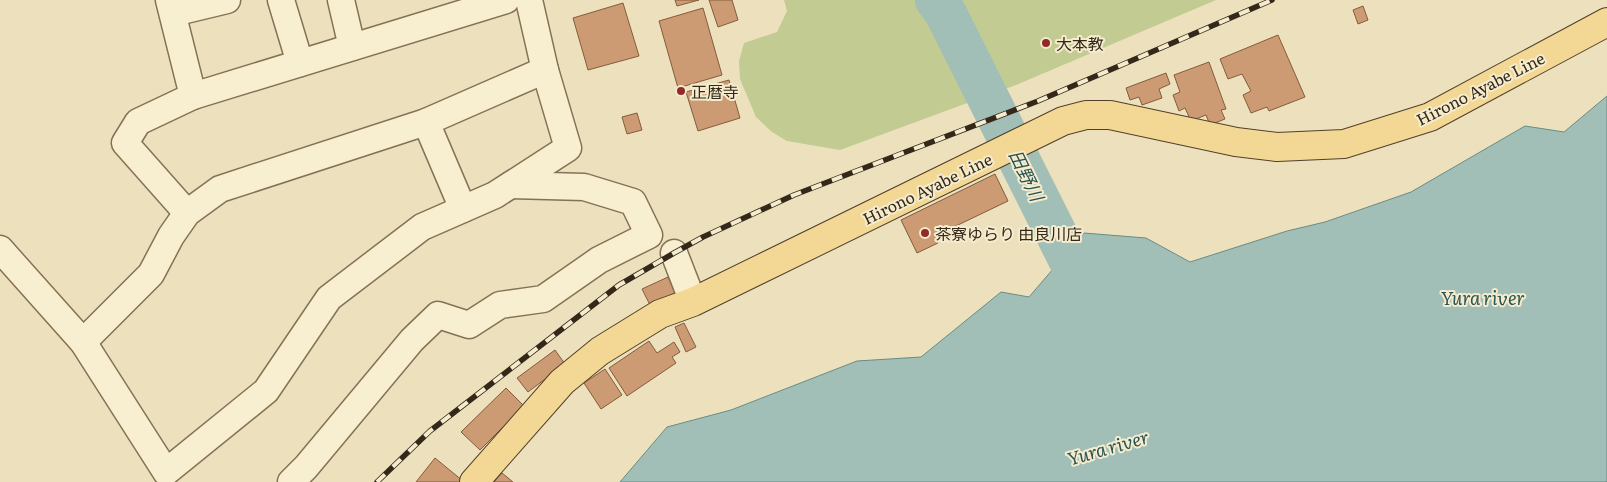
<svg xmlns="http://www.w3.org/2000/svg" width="1607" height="482" viewBox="0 0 1607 482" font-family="Literata,'Noto Sans JP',serif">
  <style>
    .green { fill: #c2cb92 }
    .water { fill: #a1bfb7; stroke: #698c85 }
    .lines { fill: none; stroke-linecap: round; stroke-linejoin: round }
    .river { stroke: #a1bfb7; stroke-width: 42 }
    .building { fill: #cc9b73; stroke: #845c3c }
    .minor-casing { stroke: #857156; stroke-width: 29 }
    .major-casing { stroke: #523f2b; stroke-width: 30 }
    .minor { stroke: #f8eed0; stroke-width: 26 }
    .major { stroke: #f2d894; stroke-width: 28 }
    .rail-casing { stroke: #34281b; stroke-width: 5.5 }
    .rail { stroke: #f5ebcd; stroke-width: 4; stroke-dasharray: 11; stroke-linecap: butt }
    .poi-dot { fill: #942a27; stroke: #f5ebcd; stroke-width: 2 }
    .labels { text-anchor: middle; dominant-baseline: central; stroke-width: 4; stroke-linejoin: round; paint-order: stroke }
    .poi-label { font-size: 16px; fill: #34281b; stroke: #f5ebcd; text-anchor: start }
    .street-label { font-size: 16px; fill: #34281b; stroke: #f5ebcd }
    .water-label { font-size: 18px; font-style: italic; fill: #2a5453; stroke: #f5ebcd }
  </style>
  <rect width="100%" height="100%" fill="#ede1bd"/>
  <polygon class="green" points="784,0 1216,0 1016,85 840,150 787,141 772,132 756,117 740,79 739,61 744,43 777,32 787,11"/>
  <polygon class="water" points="1607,96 1607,482 620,482 667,427 731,410 857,361 921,357 1001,292 1029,297 1084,233 1146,238 1190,262 1287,231 1325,222 1411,192 1525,126 1564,132"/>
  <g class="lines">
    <polyline class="river" points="936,0 945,12 1092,305"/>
  </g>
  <g class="building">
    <polygon points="675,0 699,0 677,6"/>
    <polygon points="709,0 732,0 738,20 718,27"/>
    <polygon points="623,3 639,56 588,70 573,18"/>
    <polygon points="1363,6 1368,20 1358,24 1353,10"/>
    <polygon points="703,8 722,75 678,88 659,21"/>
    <polygon points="1278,35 1305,97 1269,111 1267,107 1251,113 1243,95 1251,91 1242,74 1228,79 1220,59"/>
    <polygon points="1209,62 1226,109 1221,110 1225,119 1210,125 1206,115 1191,121 1185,108 1179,111 1173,95 1180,92 1174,75"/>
    <polygon points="1166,73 1170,84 1159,89 1162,98 1142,105 1139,97 1130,100 1126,88"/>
    <polygon points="729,80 740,118 698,131 686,92"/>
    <polygon points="637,113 642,130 627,134 622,117"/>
    <polygon points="995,174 1008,201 935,236 938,243 917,253 901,220"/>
    <polygon points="668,277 675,293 650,305 642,289"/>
    <polygon points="684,323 696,347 686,352 675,327"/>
    <polygon points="649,341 657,353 674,342 680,352 672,357 676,363 627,396 609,368"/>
    <polygon points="555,350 565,364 528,392 517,378"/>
    <polygon points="605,369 622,395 601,409 584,383"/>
    <polygon points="506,388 524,406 480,450 461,432"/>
    <polygon points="435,458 463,481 463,482 416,482"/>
    <polygon points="502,473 513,482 494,482"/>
  </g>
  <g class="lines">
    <g class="minor-casing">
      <g id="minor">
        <polyline points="169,0 193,96"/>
        <polyline points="281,0 300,63"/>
        <polyline points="341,0 352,47"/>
        <polyline points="173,13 227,0"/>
        <polyline points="426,122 463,209"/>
        <polyline points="187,213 125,143 138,122 193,96 506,0"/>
        <polyline points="0,249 83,342 166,472 266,391 329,298 422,227 495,195 568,148 545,70 529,0"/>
        <polyline points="674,253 693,302"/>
        <polyline points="83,342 151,274 171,236 187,213 220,189 426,122 545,70"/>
        <polyline points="291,482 306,467 412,340 438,315 469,325 500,305 543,299 599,260 649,235 633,202 584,187 511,185"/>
      </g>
    </g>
    <g class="major-casing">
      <polyline id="major" points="474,482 562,382 600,351 660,314 693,302 1063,121 1086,115 1110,115 1236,142 1277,147 1344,144 1430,117 1607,22"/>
    </g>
    <use href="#minor" class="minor"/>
    <use href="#major" class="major"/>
    <g class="rail-casing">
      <polyline id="rail" points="377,482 430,431 619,285 674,253 703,237 794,195 1038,101 1272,0"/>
    </g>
    <use href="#rail" class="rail"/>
  </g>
  <g class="poi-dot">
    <circle cx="1046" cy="43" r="5"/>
    <circle cx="681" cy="91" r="5"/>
    <circle cx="925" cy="233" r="5"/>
  </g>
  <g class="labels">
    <g class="poi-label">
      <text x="1056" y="43">大本教</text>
      <text x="691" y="91">正暦寺</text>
      <text x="935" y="233">茶寮ゆらり 由良川店</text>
    </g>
    <g class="street-label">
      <text transform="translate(1480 88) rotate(-27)">Hirono Ayabe Line</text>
      <text transform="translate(927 188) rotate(-26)">Hirono Ayabe Line</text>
    </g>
    <g class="water-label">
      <text transform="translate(1027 175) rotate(64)">田野川</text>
      <text x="1483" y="297">Yura river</text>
      <text transform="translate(1108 447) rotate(-16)">Yura river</text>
    </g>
  </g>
</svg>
